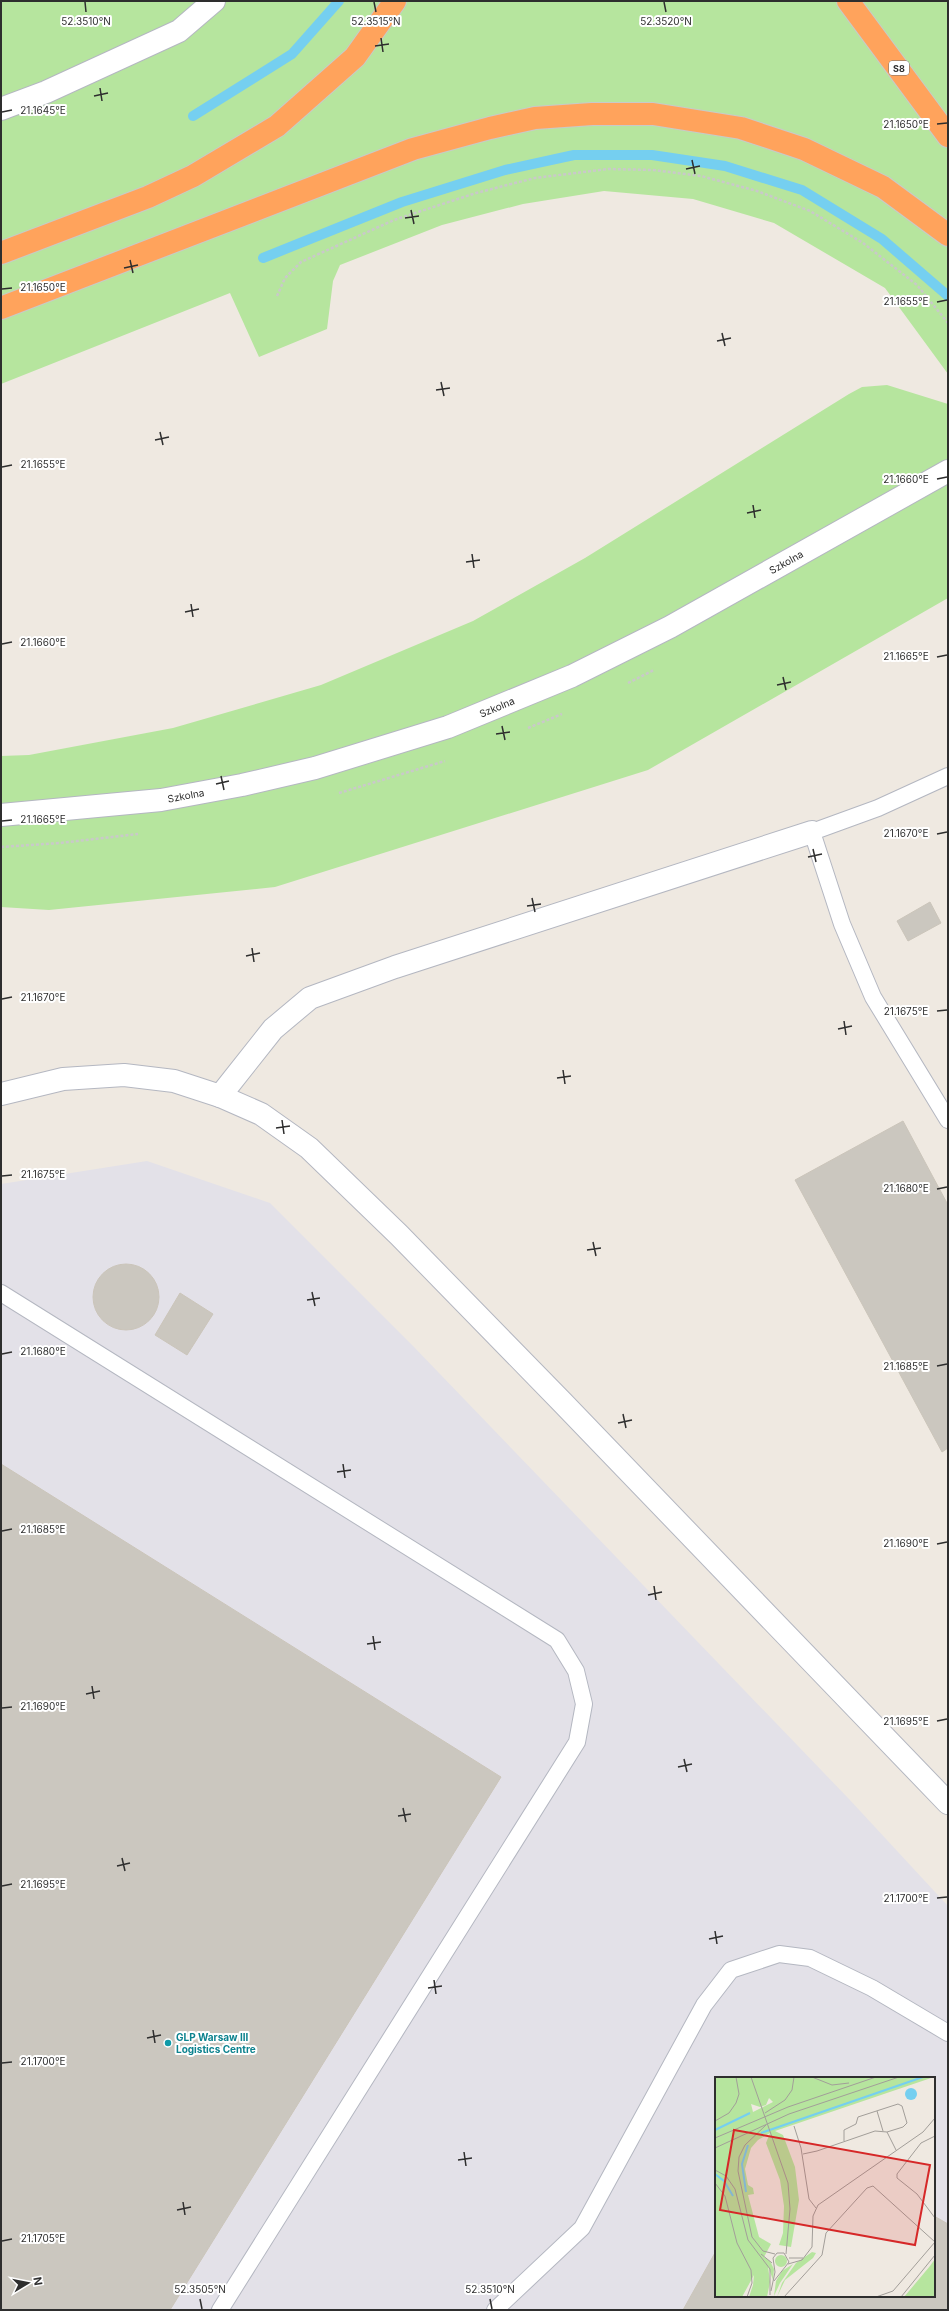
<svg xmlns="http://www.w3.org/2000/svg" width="949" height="2311" viewBox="0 0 949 2311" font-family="Inter,sans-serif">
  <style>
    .industrial { fill: #e3e1e8; fill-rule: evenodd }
    .green { fill: #b6e59e }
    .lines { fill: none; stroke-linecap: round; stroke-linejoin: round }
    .stream { stroke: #75cff0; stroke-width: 10 }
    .building { fill: #cbc7bf; stroke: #cbc5ba }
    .lane-casing { stroke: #b4b7c1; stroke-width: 18 }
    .street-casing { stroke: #b4b7c1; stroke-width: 24 }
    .secondary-casing { stroke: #b4b7c1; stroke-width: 24 }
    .highway-casing { stroke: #c9c9c9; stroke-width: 24 }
    .path { stroke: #c9c9c9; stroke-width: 2.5; stroke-dasharray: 3 2; stroke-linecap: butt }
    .lane { stroke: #fff; stroke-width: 16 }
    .street { stroke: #fff; stroke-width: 22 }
    .secondary { stroke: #fff; stroke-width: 22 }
    .highway { stroke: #ffa35c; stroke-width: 22 }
    .ticks { fill: none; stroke: #2e2e2e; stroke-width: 1.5 }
    .culture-dot { fill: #0f9aa8; stroke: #fff; stroke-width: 1.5 }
    .labels { text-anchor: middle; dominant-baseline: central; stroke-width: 4; stroke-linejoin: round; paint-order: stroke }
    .shield { fill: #fff; stroke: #6d6d6d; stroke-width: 1 }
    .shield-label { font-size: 9px; font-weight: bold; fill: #2e2e2e }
    .street-label { font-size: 10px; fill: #2e2e2e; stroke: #fff }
    .culture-label { font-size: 10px; font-weight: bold; fill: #0d838f; stroke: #fff; text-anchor: start }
    .inset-river { fill: none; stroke: #75cff0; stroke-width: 2 }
    .inset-road { fill: none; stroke: #a29e99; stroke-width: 1 }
    .view { fill: #d62828; fill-opacity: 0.15; stroke: #d62828; stroke-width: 2 }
    .inset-edge { fill: none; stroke: #2e2e2e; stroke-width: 2 }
    .ticks-label { font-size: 10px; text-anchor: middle; fill: #2e2e2e; stroke: #fff; stroke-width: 4; stroke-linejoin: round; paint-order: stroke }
  </style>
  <rect width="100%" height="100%" fill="#efe9e1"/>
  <path class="industrial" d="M147 1161 270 1203 414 1347 849 1799 948 1906V2310H1V1184ZM716 2078H934V2296H716Z"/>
  <g class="green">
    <polygon points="1,1 948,1 948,374 885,288 774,223 693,199 604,191 523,204 442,225 340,265 333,281 327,329 259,357 230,293 1,384"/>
    <polygon points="887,385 948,404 948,598 648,770 275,887 49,910 1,907 1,756 29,755 173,728 321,685 473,621 585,558 849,394 862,387"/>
  </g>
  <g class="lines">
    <g class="stream">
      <polyline points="193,116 292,54 339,1"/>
      <polyline points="263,258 402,202 505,170 574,155 652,155 725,166 802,190 882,239 948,296"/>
    </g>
  </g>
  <g class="building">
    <polygon points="930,902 941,923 908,941 897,921"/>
    <polygon points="903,1121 948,1205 948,1448 942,1452 795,1180"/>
    <circle cx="126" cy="1297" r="33"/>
    <polygon points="180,1293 213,1314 187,1355 155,1335"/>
    <polygon points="1,1464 501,1777 170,2310 1,2310"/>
    <polygon points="934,2216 948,2224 948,2310 683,2310 716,2251 716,2296 934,2296"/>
  </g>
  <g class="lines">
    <g class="lane-casing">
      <g id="lane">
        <polyline points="948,776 878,808 812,832 842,924 873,997 948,1120"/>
        <polyline points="1,1293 557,1640 576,1671 584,1704 577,1742 220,2310"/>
        <polyline points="495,2310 582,2228 704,2005 731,1970 779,1954 810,1958 872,1988 948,2033"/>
      </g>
    </g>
    <g class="street-casing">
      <g id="street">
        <polyline points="1,109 46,92 179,31 214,1"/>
        <polyline points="1,1094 63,1079 124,1075 174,1081 220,1096 261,1114 309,1148 399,1235 562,1402 948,1803"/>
        <polyline points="220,1096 273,1029 310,998 395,967 812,832"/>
      </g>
    </g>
    <g class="secondary-casing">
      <g id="secondary">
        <path id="s1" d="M1 815 161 800 242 785 315 768 448 727 572 676 670 627 948 471"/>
      </g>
    </g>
    <g class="highway-casing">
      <g id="highway">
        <polyline points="848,1 948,136"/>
        <polyline points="1,253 148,197 193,176 277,126 355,57 395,1"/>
        <polyline points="1,308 413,149 490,128 535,118 592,114 653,114 741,128 804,149 883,187 948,235"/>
      </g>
    </g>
    <g class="path">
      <polyline points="277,296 285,278 301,262 394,220 476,193 535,178 608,169 653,170 701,176 757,191 810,211 863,243 917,285 948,323"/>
      <polyline points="628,683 654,670"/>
      <polyline points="528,728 562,714"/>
      <polyline points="339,793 445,761"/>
      <polyline points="1,847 60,843 138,834"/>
    </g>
    <use href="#lane" class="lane"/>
    <use href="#street" class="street"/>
    <use href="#secondary" class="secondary"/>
    <use href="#highway" class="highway"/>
  </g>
  <path class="ticks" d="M85 2 86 12M374 2 376 12M664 2 666 12M381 38 383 52M375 46 389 44M100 88 102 101M94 96 108 93M2 112 12 110M937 124 947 123M692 160 695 174M686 169 700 166M411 210 414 224M405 218 419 216M130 260 133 273M124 268 138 265M2 289 12 288M937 302 947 300M722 333 725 346M717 341 731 338M441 382 444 396M436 390 450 388M160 432 163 445M155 440 169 437M2 467 12 465M937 479 947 477M753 505 755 518M747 513 761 510M472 554 474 568M466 562 480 560M191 604 193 617M185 612 199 609M2 644 12 642M937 657 947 655M783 677 786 690M777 685 791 682M502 726 505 740M496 734 510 732M221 776 224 790M216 784 229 781M2 821 12 820M937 834 947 832M813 849 816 862M808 857 822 854M532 898 535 912M527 906 541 904M252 948 254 962M246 956 260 953M2 999 12 997M937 1011 947 1010M844 1021 846 1035M838 1029 852 1026M563 1070 565 1084M557 1078 571 1076M282 1120 284 1134M276 1128 290 1126M2 1176 12 1175M937 1189 947 1187M593 1242 596 1256M587 1250 601 1248M312 1292 315 1306M307 1300 320 1298M2 1354 12 1352M937 1366 947 1364M623 1414 626 1428M618 1423 632 1420M343 1464 345 1478M337 1472 351 1470M2 1531 12 1529M937 1544 947 1542M654 1586 656 1600M648 1595 662 1592M373 1636 375 1650M367 1644 381 1642M92 1686 94 1699M86 1694 100 1691M2 1708 12 1707M937 1721 947 1719M684 1759 687 1772M678 1767 692 1764M403 1808 406 1822M398 1816 411 1814M122 1858 125 1871M117 1866 130 1863M2 1886 12 1884M937 1898 947 1897M715 1931 717 1944M709 1939 723 1936M434 1980 436 1994M428 1988 442 1986M153 2030 155 2043M147 2038 161 2035M2 2063 12 2062M464 2152 466 2166M458 2160 472 2158M183 2202 185 2215M177 2210 191 2207M2 2241 12 2239M200 2299 202 2309M490 2299 492 2309"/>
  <circle class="culture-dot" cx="168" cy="2043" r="4"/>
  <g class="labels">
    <rect class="shield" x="889" y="61" width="20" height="14" rx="3"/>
    <g class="shield-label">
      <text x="899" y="68">S8</text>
    </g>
    <g class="street-label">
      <text stroke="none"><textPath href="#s1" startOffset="834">Szkolna</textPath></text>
      <text stroke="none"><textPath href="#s1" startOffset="510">Szkolna</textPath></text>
      <text stroke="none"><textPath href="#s1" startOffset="186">Szkolna</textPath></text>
    </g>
    <g class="culture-label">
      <text x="176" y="2037">GLP Warsaw III<tspan x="176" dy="12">Logistics Centre</tspan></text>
    </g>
  </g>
  <g transform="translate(715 2077)">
    <rect width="220" height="220" fill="#efe9e1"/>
    <path d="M0 0H219L60 54 68 58 80 90 84 123 76 170 64 168 68 156 69 129 65 103 51 66 55 56 43 63 36 71 30 92 33 108 38 111 39 117 33 118 44 160 56 167 49 180 55 184 59 192 58 203 53 189 55 205 52 220H34L38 208 39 198 27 220H0ZM54 21 58 25 38 35 36 27 45 30 51 28ZM97 175 101 176 98 181 70 203 62 220 67 206 81 186ZM60 184a6 6 0 1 1 12 0a6 6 0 1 1-12 0ZM220 182V220H189L215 189ZM78 187 65 206 59 219 61 204 67 194Z" fill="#b6e59e" fill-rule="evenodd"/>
    <path d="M190 17a6 6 0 1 1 12 0a6 6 0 1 1-12 0Z" fill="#75cff0"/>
    <path class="inset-river" d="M0 53 35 36M46 56 208 0M0 97 9 104 18 119M31 115 27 87 33 68"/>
    <path class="inset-road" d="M36 0 73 106 75 132 71 177M97 0 117 8 134 6M162 34 168 54M50 36 70 23 77 13 79 0M0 44 14 36 21 26 24 17 21 0M51 48 30 68 24 80 23 94 37 160 48 174 60 177M79 49 86 71 94 122 101 131M172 55 181 73M220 59 206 66 182 97V101L202 117 220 141M0 61 73 30 161 0M0 71 74 37 184 0M88 77 102 74 160 54 172 55 188 50 192 46 187 29 183 27 143 40 141 47 129 53V64M0 93 11 99 20 112 33 163 55 192V218M0 106 10 119 22 166 36 193 37 206 32 220M46 177 57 186M74 181H88M73 187 87 183 97 170 98 139 103 128 208 55 220 41M56 214 60 195 58 181 62 176H69L74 185 59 204M69 220 107 178 111 156 152 111 158 109 220 165 178 214 161 220M186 220 220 178"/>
    <path class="view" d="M19 53 215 88 200 168 5 133Z"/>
    <rect width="220" height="220" class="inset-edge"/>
  </g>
  <g class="ticks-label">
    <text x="666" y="25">52.3520°N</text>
    <text x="86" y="25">52.3510°N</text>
    <text x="376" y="25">52.3515°N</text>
    <text x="43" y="114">21.1645°E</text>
    <text x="906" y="128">21.1650°E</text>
    <text x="43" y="291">21.1650°E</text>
    <text x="906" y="305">21.1655°E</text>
    <text x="43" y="468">21.1655°E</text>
    <text x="906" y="483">21.1660°E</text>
    <text x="43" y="646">21.1660°E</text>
    <text x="906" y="660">21.1665°E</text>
    <text x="43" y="823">21.1665°E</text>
    <text x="906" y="837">21.1670°E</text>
    <text x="43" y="1001">21.1670°E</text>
    <text x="906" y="1015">21.1675°E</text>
    <text x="43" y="1178">21.1675°E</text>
    <text x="906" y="1192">21.1680°E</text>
    <text x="43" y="1355">21.1680°E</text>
    <text x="906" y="1370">21.1685°E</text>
    <text x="43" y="1533">21.1685°E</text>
    <text x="906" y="1547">21.1690°E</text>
    <text x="43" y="1710">21.1690°E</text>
    <text x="906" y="1725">21.1695°E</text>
    <text x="43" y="1888">21.1695°E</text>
    <text x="906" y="1902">21.1700°E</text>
    <text x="43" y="2065">21.1700°E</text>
    <text x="43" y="2242">21.1705°E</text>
    <text x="200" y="2293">52.3505°N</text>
    <text x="490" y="2293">52.3510°N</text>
  </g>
  <rect width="949" height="2311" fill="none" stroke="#2e2e2e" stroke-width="4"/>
  <g transform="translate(28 2283) rotate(80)" stroke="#ffffff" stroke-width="3" paint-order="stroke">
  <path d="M0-3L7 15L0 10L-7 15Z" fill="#2e2e2e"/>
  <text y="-6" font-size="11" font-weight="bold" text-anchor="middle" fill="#2e2e2e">N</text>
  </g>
</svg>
